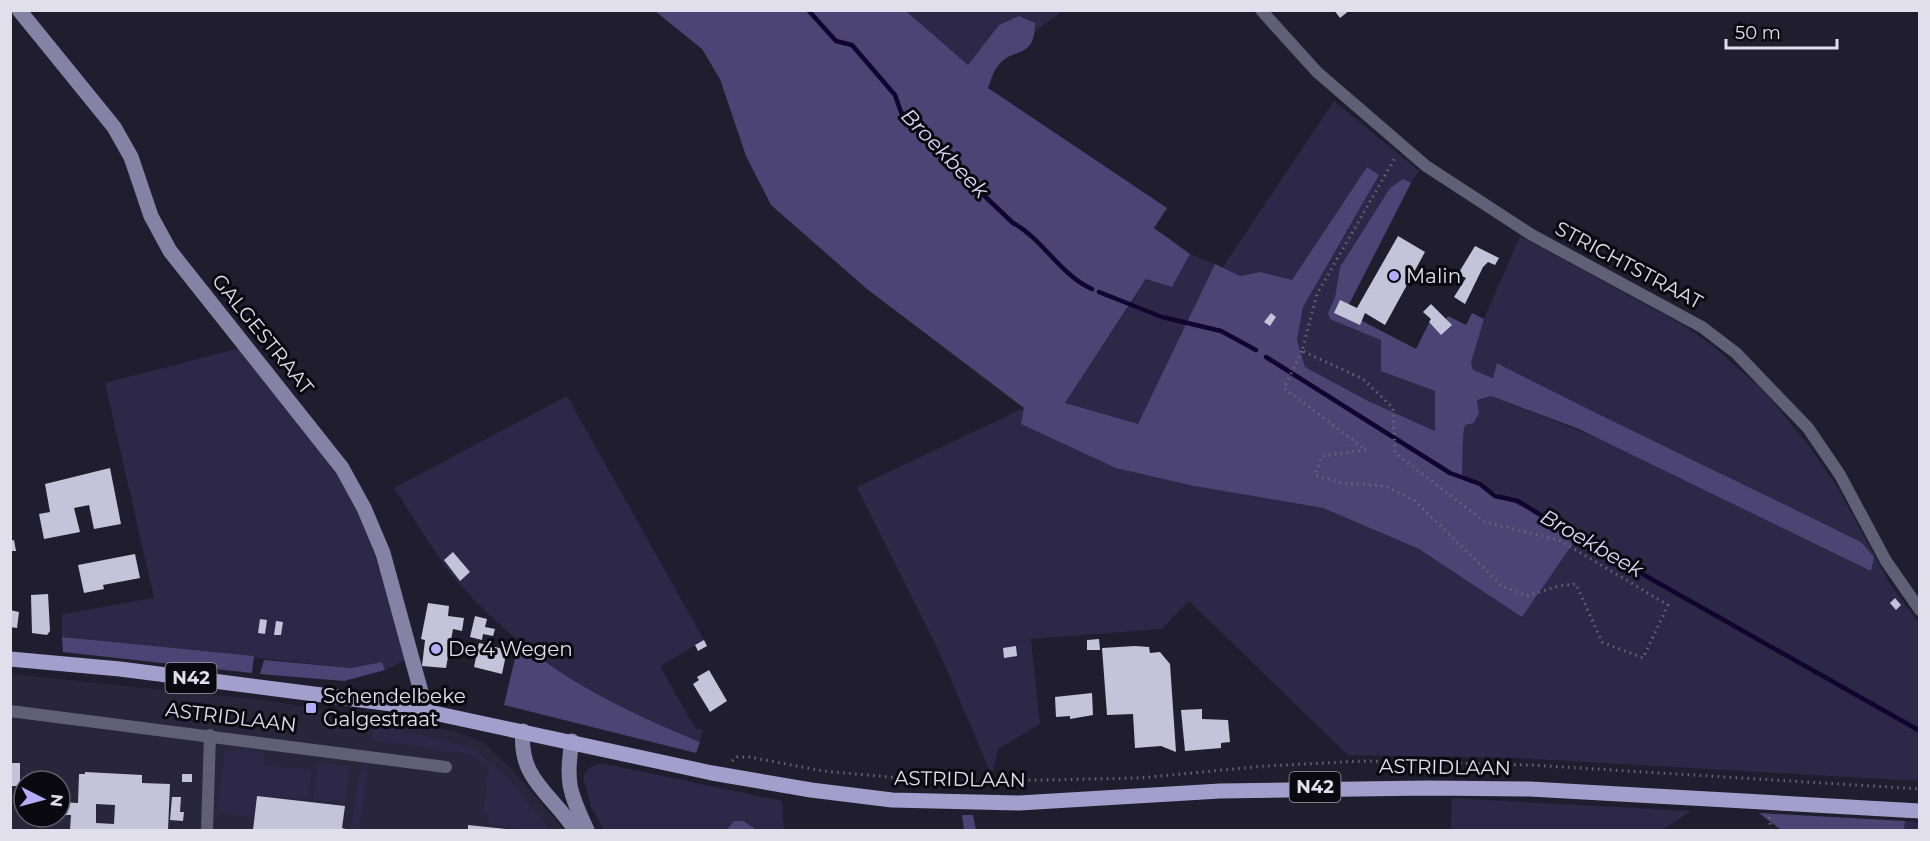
<svg xmlns="http://www.w3.org/2000/svg" width="1930" height="841" viewBox="0 0 1930 841" font-family="Montserrat,sans-serif">
  <style>
    .built { fill: #29263c; fill-rule: evenodd }
    .green { fill: #2d2748 }
    .forest { fill: #4c4474 }
    .lines { fill: none; stroke-linecap: round; stroke-linejoin: round }
    .stream { stroke: #11052f; stroke-width: 4.5 }
    .building { fill: #c5c3d9; fill-rule: evenodd }
    .path { stroke: #686674; stroke-width: 3; stroke-dasharray: 1.5 4.5; stroke-linecap: butt }
    .street { stroke: #615f75; stroke-width: 12 }
    .secondary { stroke: #8682a6; stroke-width: 15 }
    .primary { stroke: #a39ecc; stroke-width: 15 }
    .poi-dot { fill: #b6acf8; stroke: #0a0910; stroke-width: 2 }
    .labels { text-anchor: middle; dominant-baseline: central; stroke-width: 6; stroke-linejoin: round; paint-order: stroke }
    .shield { fill: #0a0910; stroke: #a09fa9; stroke-width: 1.5 }
    .shield-label { font-size: 18px; font-weight: bold; fill: #e0dfeb }
    .street-label { font-size: 20px; fill: #e0dfeb; stroke: #0a0910 }
    .poi-label { font-size: 20px; fill: #e0dfeb; stroke: #0a0910; text-anchor: start }
    .water-label { font-size: 21px; font-style: italic; fill: #dad7f7; stroke: #0a0910 }
  </style>
  <rect width="100%" height="100%" fill="#201e2e"/>
  <path class="built" d="M10 674 270 701 454 731 483 742 513 770 564 830H11ZM24 781H60V817H24Z"/>
  <g class="green">
    <polygon points="906,11 1063,11 1035,31 1035,23 999,25 968,65"/>
    <polygon points="1334,101 1419,171 1411,183 1403,179 1390,188 1340,267 1335,297 1328,313 1382,340 1382,371 1435,391 1435,432 1368,401 1305,367 1297,340 1303,307 1378,174 1367,168 1292,281 1260,272 1240,276 1222,268"/>
    <path d="M1520 236 1685 326 1713 346 1764 391 1809 446 1838 488 1891 586 1919 623V781L1515 758 1348 755 1189 601 1162 629 1031 639 1040 724 998 749 992 776 936 645 857 487 1024 408 1194 486 1323 508 1419 549 1577 536 1462 475C1463 465 1462 431 1464 425L1474 423 1479 413 1477 400 1491 396 1861 542C1740 482 1617 425 1497 363L1493 378 1473 370 1471 363 1484 319Z"/>
    <polygon points="1190,254 1215,264 1138,425 1065,403 1147,279 1172,287"/>
    <path d="M240 348C278 397 335 460 361 516 382 561 392 612 406 660L385 670 382 662 351 668 62 637V614L154 598 105 383Z"/>
    <path d="M567 396 704 640 660 666 695 728 703 730 700 742C608 705 523 658 458 582 434 554 415 519 394 488Z"/>
    <polygon points="373,723 474,748 509,779 550,830 518,830 516,828 488,824 489,815 483,814 489,767 470,755 372,740"/>
    <polygon points="240,748 264,752 264,765 312,769 308,799 257,796 254,817 217,813 224,753"/>
    <polygon points="318,761 350,766 345,803 313,800"/>
    <polygon points="368,762 360,830 351,830 359,774"/>
    <polygon points="601,763 782,801 784,830 757,830 743,821 734,821 727,830 604,830 591,807 583,777 589,768"/>
    <polygon points="1452,798 1691,811 1663,830 1451,830"/>
    <polygon points="1905,821 1919,822 1919,830 1904,830"/>
  </g>
  <g class="forest">
    <path d="M655 11H906L968 65 999 25 1019 16 1035 23C1035 61 1012 46 998 66 993 71 991 81 988 88L1167 208 1154 228 1190 254 1172 287 1146 279 1065 403 1138 424 1215 264 1240 276 1260 272 1292 280 1367 167 1379 175 1303 307 1297 340 1305 367 1368 401 1435 431V391L1381 371V340L1330 319 1328 313 1335 297 1340 267 1390 188 1403 179 1411 183 1345 312 1416 349 1429 323 1441 329 1448 316 1466 325 1472 313 1484 319 1471 363 1473 370 1493 378 1497 363C1617 425 1740 482 1861 542L1874 557 1871 571 1579 429 1491 396 1477 400 1479 413 1474 423 1465 425C1462 431 1463 465 1462 475L1578 536 1522 617 1419 549 1323 508 1194 486 1116 468 1021 424 1024 408 867 289 771 205 746 156 720 79 702 49Z"/>
    <polygon points="62,637 254,656 252,673 63,652"/>
    <path d="M519 641C572 686 635 715 700 742L696 753 504 705Z"/>
    <polygon points="264,660 351,668 382,662 385,670 344,681 260,674"/>
    <polygon points="1759,813 1905,821 1904,830 1781,830"/>
    <polygon points="962,815 973,815 976,830 964,830"/>
    <polygon points="734,821 743,821 757,830 727,830"/>
  </g>
  <g class="lines">
    <g class="stream">
      <path d="M808 10 836 41 852 45 895 95 901 112 934 148 1013 223C1043 239 1060 275 1092 289"/>
      <polyline points="1099,292 1162,317 1221,331 1256,350"/>
      <polyline points="1266,357 1450,473 1480,484 1495,496 1518,501 1570,533 1920,731"/>
    </g>
  </g>
  <g class="building">
    <polygon points="1334,10 1350,10 1340,18"/>
    <polygon points="1398,236 1425,252 1385,325 1365,313 1360,325 1334,313 1340,300 1357,308"/>
    <polygon points="1475,246 1499,258 1495,265 1488,262 1483,267 1465,304 1454,297 1466,278 1458,274"/>
    <polygon points="1431,304 1452,325 1441,335 1429,322 1431,319 1423,312"/>
    <polygon points="1271,313 1276,317 1270,326 1264,322"/>
    <polygon points="110,468 121,524 94,529 89,505 74,508 80,532 44,539 39,514 50,512 45,484"/>
    <polygon points="14,540 16,551 10,551 10,541"/>
    <polygon points="453,552 470,572 460,581 444,560"/>
    <polygon points="135,554 140,578 103,585 104,589 84,593 78,565"/>
    <polygon points="48,594 50,631 47,635 32,633 31,595"/>
    <polygon points="1895,598 1901,605 1896,610 1890,603"/>
    <polygon points="428,603 449,606 448,616 464,618 462,631 453,629 446,668 422,666 425,640 421,639"/>
    <polygon points="10,610 19,612 17,628 10,627"/>
    <polygon points="475,616 487,619 485,627 495,629 493,636 483,634 482,640 470,637"/>
    <polygon points="260,619 267,620 265,634 258,633"/>
    <polygon points="276,621 283,622 281,635 274,635"/>
    <polygon points="1099,639 1100,650 1087,650 1087,640"/>
    <polygon points="704,640 707,646 698,651 695,645"/>
    <polygon points="479,643 507,650 502,674 474,667"/>
    <polygon points="1016,646 1017,656 1004,658 1003,648"/>
    <polygon points="1135,646 1149,647 1150,653 1160,652 1170,664 1176,752 1161,746 1135,748 1133,714 1107,715 1102,648"/>
    <polygon points="709,670 727,701 710,712 693,684 699,680 697,677"/>
    <polygon points="1092,693 1093,715 1070,719 1070,716 1056,717 1055,697"/>
    <polygon points="1202,709 1202,719 1228,720 1230,742 1221,743 1221,748 1185,751 1181,710"/>
    <rect x="10" y="763" width="10" height="23"/>
    <path d="M85 772 142 775V783L170 784 168 830H70L71 815H60V802L78 803 79 774H85ZM96 804 115 805 114 824 96 823Z"/>
    <rect x="182" y="774" width="10" height="8"/>
    <polygon points="257,796 345,806 342,828 350,830 253,830"/>
    <polygon points="172,797 181,797 180,812 184,812 183,821 170,820"/>
    <polygon points="468,825 506,829 506,830 468,830"/>
  </g>
  <g class="lines">
    <g class="path">
      <polyline points="1302,351 1284,388 1366,450 1322,456 1315,475 1342,483 1385,486 1415,501 1502,586 1527,596 1558,586 1576,584 1602,642 1643,658 1668,605 1559,540 1485,522 1395,453 1393,408 1363,379 1302,351 1317,294 1395,158"/>
      <polyline points="732,761 737,757 749,757 823,771 944,782 1140,778 1265,766 1365,761 1531,765 1920,789"/>
      <polyline points="1769,817 1771,830"/>
    </g>
    <g class="street">
      <polyline points="1261,10 1317,72 1426,166 1532,235 1702,327 1736,353 1808,428 1840,475 1886,561 1920,610"/>
      <polyline points="10,711 446,767"/>
      <polyline points="207,830 210,735"/>
    </g>
    <g class="secondary">
      <polyline points="19,10 114,127 131,157 151,216 170,251 342,468 364,508 383,553 426,710"/>
      <path d="M523 731C518 779 552 794 575 830"/>
      <path d="M572 741C565 783 570 793 587 830"/>
    </g>
    <polyline class="primary" points="10,659 120,669 392,704 712,773 811,790 892,800 1019,803 1220,791 1427,788 1530,789 1920,811"/>
  </g>
  <g class="poi-dot">
    <circle cx="1394" cy="276" r="6"/>
    <circle cx="436" cy="649" r="6"/>
    <rect x="305" y="702" width="12" height="12" rx="3"/>
  </g>
  <g class="labels">
    <g class="shield">
      <rect x="165.5" y="663" width="51" height="30" rx="4.5"/>
      <rect x="1289.5" y="772" width="51" height="30" rx="4.5"/>
    </g>
    <g class="shield-label">
      <text x="191" y="678">N42</text>
      <text x="1315" y="787">N42</text>
    </g>
    <g class="street-label">
      <text transform="translate(1629 265) rotate(28)">STRICHTSTRAAT</text>
      <text transform="translate(263 334) rotate(51)">GALGESTRAAT</text>
      <text transform="translate(231 717) rotate(7)">ASTRIDLAAN</text>
      <text transform="translate(1445 767) rotate(1)">ASTRIDLAAN</text>
      <text transform="translate(960 779) rotate(1)">ASTRIDLAAN</text>
    </g>
    <g class="poi-label">
      <text x="1406" y="276">Malin</text>
      <text x="448" y="649">De 4 Wegen</text>
      <text x="323" y="696">Schendelbeke<tspan x="323" dy="23">Galgestraat</tspan></text>
    </g>
    <g class="water-label">
      <text transform="translate(945 153) rotate(46)">Broekbeek</text>
      <text transform="translate(1592 543) rotate(30)">Broekbeek</text>
    </g>
  </g>
  <rect width="1930" height="841" fill="none" stroke="#e0dfeb" stroke-width="24"/>
  <g transform="translate(42 799) rotate(96)"><circle r="28" fill="#0a0910" stroke="#605f68" stroke-width="1.5"/>
  <path d="M0-4.5L10 22L0 15L-10 22Z" fill="#b6acf8"/>
  <text y="-9" font-size="16" font-weight="bold" text-anchor="middle" fill="#e0dfeb">N</text>
  </g>
  <path d="M1726 39v9h111v-9" fill="none" stroke="#e0dfeb" stroke-width="3"/>
  <text x="1735" y="39" font-size="18" fill="#e0dfeb" stroke="#0a0910" stroke-width="4.5" paint-order="stroke">50 m</text>
</svg>
